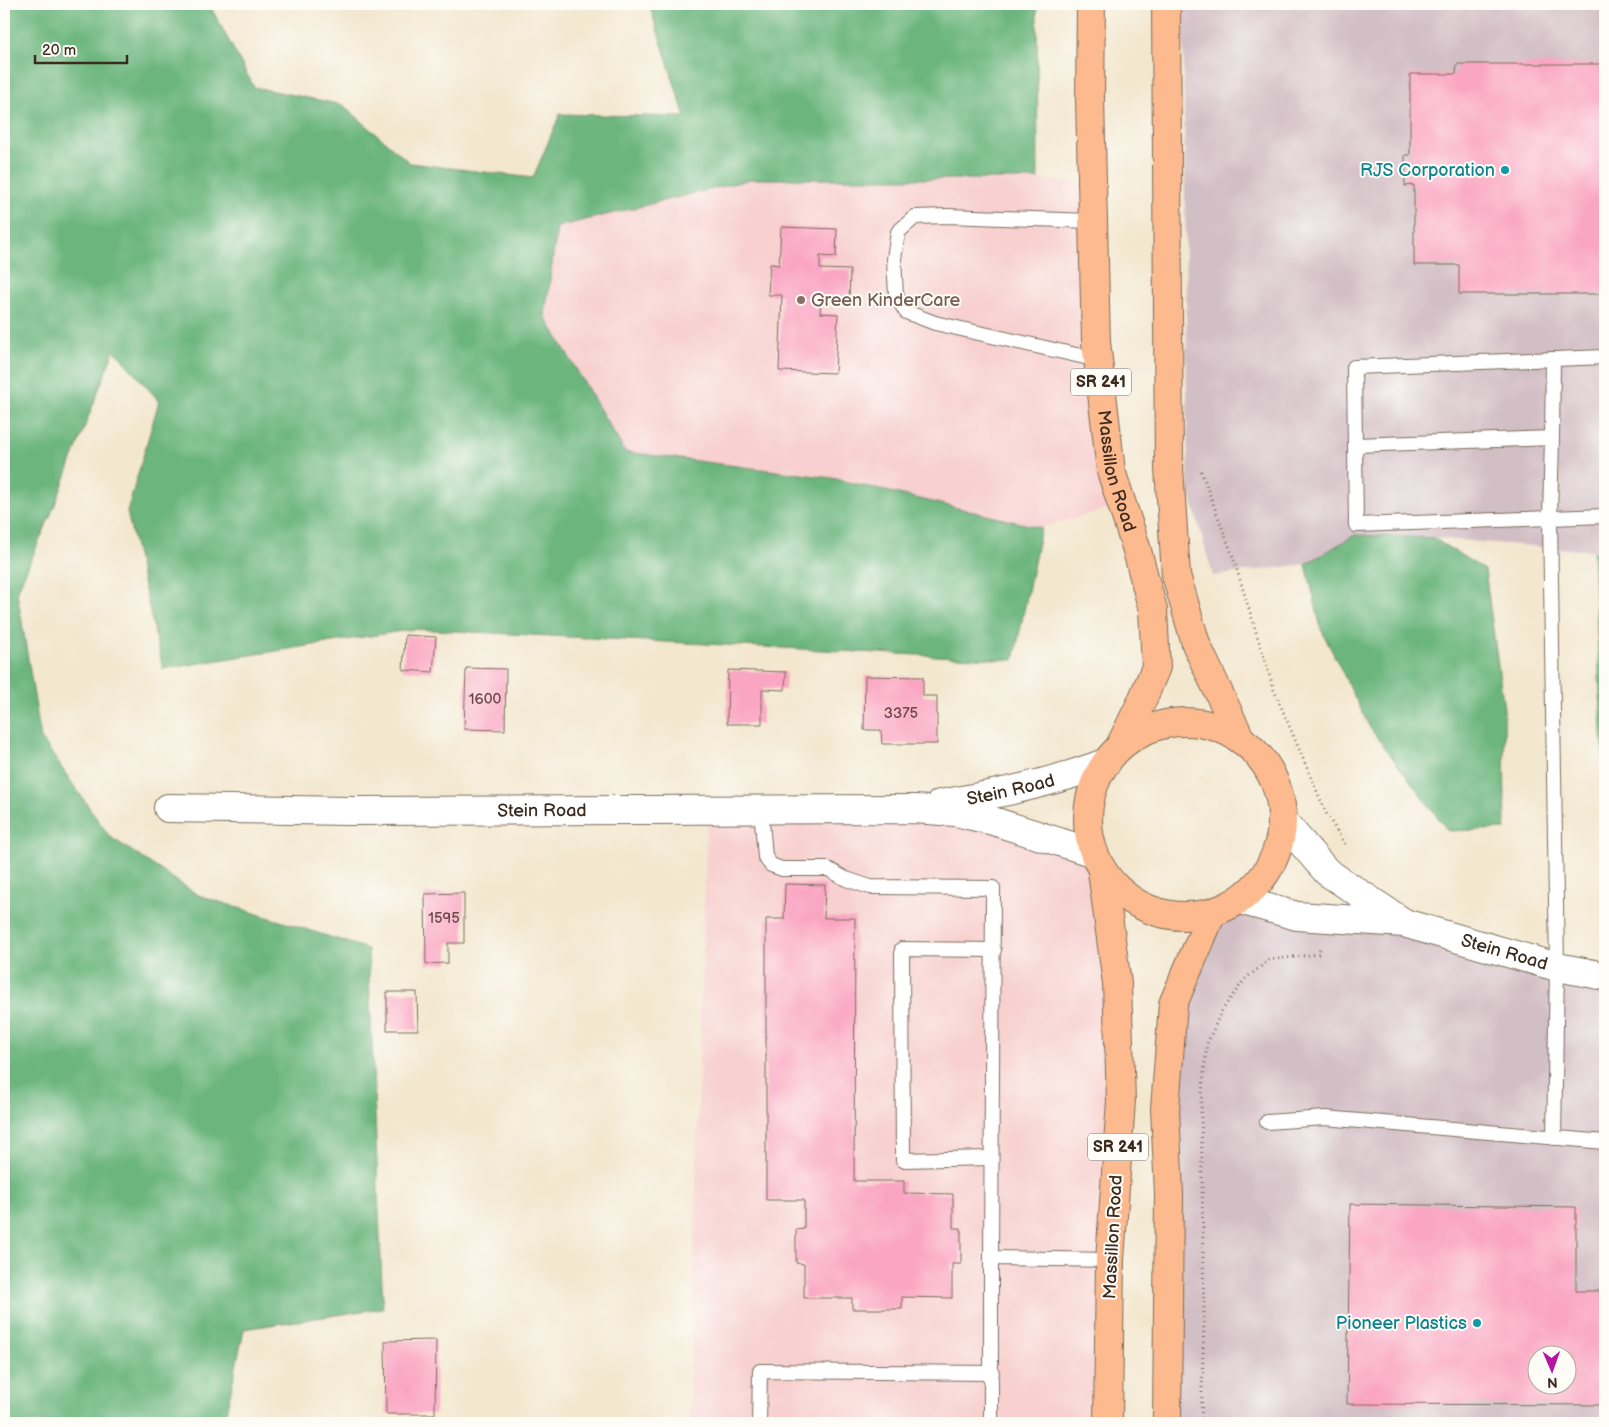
<svg xmlns="http://www.w3.org/2000/svg" width="1609" height="1427" viewBox="0 0 1609 1427" font-family="'Balsamiq Sans',sans-serif">
  <style>
    .built { fill: #f7d0cf }
    .industrial { fill: #d2bec5; fill-rule: evenodd }
    .forest { fill: #6cb67e; stroke: #54704e }
    .building { fill: #faa6c2; fill-rule: evenodd }
    .lines { fill: none; stroke-linecap: round; stroke-linejoin: round }
    .service-casing { stroke: #7b6c5c; stroke-width: 16 }
    .minor-casing { stroke: #7b6c5c; stroke-width: 30 }
    .primary-casing { stroke: #7b6c5c; stroke-width: 30 }
    .path { stroke: #7b6c5c; stroke-width: 3; stroke-dasharray: 1 4; stroke-linecap: butt }
    .service { stroke: #fff; stroke-width: 14 }
    .minor { stroke: #fff; stroke-width: 28 }
    .primary { stroke: #fcba8e; stroke-width: 28 }
    .culture-dot { fill: #0f9aa8; stroke: #fdfcf7; stroke-width: 2 }
    .education-dot { fill: #8d6e63; stroke: #fdfcf7; stroke-width: 2 }
    .labels { text-anchor: middle; dominant-baseline: central; stroke-width: 4; stroke-linejoin: round; paint-order: stroke }
    .number-label { font-size: 15px; fill: #6b4947 }
    .shield { fill: #fdfcf7; stroke: #75695f; stroke-width: 1 }
    .shield-label { font-size: 16px; font-weight: bold; fill: #3b2a1e }
    .culture-label { font-size: 18px; fill: #0d838f; stroke: #fdfcf7; text-anchor: end }
    .education-label { font-size: 18px; fill: #785e54; stroke: #fdfcf7; text-anchor: start }
    .street-label { font-size: 18px; fill: #3b2a1e; stroke: #fdfcf7 }
  </style>
  <rect width="100%" height="100%" fill="#fdfcf7"/>
  <filter id="ink" filterUnits="userSpaceOnUse"><feTurbulence type="fractalNoise" baseFrequency=".02" numOctaves="2"/><feDisplacementMap in="SourceGraphic" scale="10" xChannelSelector="R" yChannelSelector="G"/><feConvolveMatrix kernelMatrix="1 2 1 2 8 2 1 2 1" color-interpolation-filters="sRGB"/></filter>
  <filter id="wash" filterUnits="userSpaceOnUse"><feTurbulence type="fractalNoise" baseFrequency=".0096" numOctaves="4" result="noise"/><feDisplacementMap in="SourceGraphic" scale="20" xChannelSelector="R" yChannelSelector="G"/><feGaussianBlur stdDeviation="1.12" result="paint"/><feColorMatrix in="noise" values="0 0 0 0 0 0 0 0 0 0 0 0 0 0 0 0 0 1.4 0 .05"/><feComposite in="paint" operator="in"/></filter>
  <g filter="url(#wash)">
    <rect width="100%" height="100%" fill="#f3e7cf"/>
    <g class="built">
      <polygon points="752,179 1038,179 1092,185 1122,505 1041,528 832,478 624,452 545,316 557,227"/>
      <polygon points="914,809 1094,853 1117,984 1108,1423 689,1423 707,810"/>
    </g>
    <g class="industrial">
      <polygon points="1183,4 1605,4 1605,552 1433,538 1355,535 1306,564 1213,576 1188,487"/>
      <path d="M1240 900 1605 976V1423H1167L1173 1004 1212 913ZM1536 1354H1566V1384H1536Z"/>
    </g>
    <g class="forest">
      <polygon points="4,4 209,4 254,87 343,105 410,163 533,178 560,114 685,117 649,4 1037,4 1038,179 752,179 557,227 545,316 625,452 832,478 1041,528 1014,660 414,629 163,669 127,512 159,401 114,350 54,507 17,592 41,738 109,836 198,895 368,949 383,1308 244,1329 224,1423 4,1423"/>
      <polygon points="1355,535 1433,538 1485,570 1504,709 1505,829 1448,831 1370,728 1321,629 1306,564"/>
      <polygon points="1593,552 1605,552 1605,792"/>
    </g>
    <g id="blocks">
      <g class="building">
        <polygon points="1457,64 1605,64 1605,294 1459,294 1459,265 1414,265 1414,185 1405,186 1405,155 1410,155 1410,74 1456,74"/>
        <polygon points="781,227 837,229 836,257 820,256 820,269 850,270 849,301 821,300 820,313 838,314 835,373 779,371 782,295 768,295 770,264 779,265"/>
        <polygon points="405,635 436,637 433,672 403,670"/>
        <polygon points="466,668 506,669 505,730 464,729"/>
        <polygon points="728,670 786,672 785,690 762,689 762,724 727,724"/>
        <polygon points="865,676 923,677 923,696 937,696 937,744 882,744 881,730 864,730"/>
        <polygon points="785,884 825,885 824,918 855,918 854,1181 904,1181 904,1193 953,1194 953,1228 961,1228 961,1264 952,1264 952,1298 902,1297 902,1309 852,1309 852,1298 804,1298 804,1264 796,1263 796,1230 804,1229 804,1200 766,1200 766,919 784,919"/>
        <polygon points="464,893 464,943 448,943 448,963 426,964 425,894"/>
        <polygon points="387,992 417,992 418,1030 387,1030"/>
        <path d="M1350 1204 1576 1207V1291H1605V1405L1347 1404ZM1536 1354H1566V1384H1536Z"/>
        <polygon points="436,1340 435,1414 386,1414 385,1341"/>
      </g>
    </g>
  </g>
  <g filter="url(#ink)">
    <use href="#blocks" fill-opacity="0" stroke="#7b6c5c" stroke-width="1"/>
    <g class="lines">
      <g class="service-casing">
        <g id="service">
          <polyline points="1093,221 947,216 915,217 898,232 894,259 896,295 906,312 935,323 1098,360"/>
          <polyline points="1605,357 1354,367 1356,525 1605,516"/>
          <polyline points="1552,438 1553,359"/>
          <polyline points="1355,445 1552,438 1550,517 1557,967 1554,1138"/>
          <polyline points="761,809 765,857 771,865 782,869 828,869 846,879 870,887 993,888 991,1258"/>
          <polyline points="1267,1122 1325,1118 1605,1142"/>
          <polyline points="991,1158 903,1160 902,949 994,950"/>
          <polyline points="759,1423 760,1371 992,1373"/>
          <polyline points="991,1423 991,1258 1110,1260"/>
        </g>
      </g>
      <g class="minor-casing">
        <g id="minor">
          <path id="s1" d="M940 804C997 794 1053 783 1107 762"/>
          <path id="s2" d="M168 808 348 811 914 809 955 812 993 821 1094 853"/>
          <polyline points="1282,820 1327,872 1403,922"/>
          <path id="s3" d="M1240 900 1297 916 1404 923 1557 967 1605 976"/>
        </g>
      </g>
      <g class="primary-casing">
        <g id="primary">
          <path id="s4" d="M1091 4 1090 100 1096 342 1111 471 1136 547 1153 610 1156 667 1141 703 1120 746"/>
          <polyline points="1166,4 1169,468 1176,575 1196,644 1241,740"/>
          <circle cx="1185" cy="819" r="97"/>
          <polyline points="1102,871 1117,984 1121,1100 1110,1260 1108,1423"/>
          <polyline points="1167,1423 1169,1194 1165,1109 1173,1004 1212,913"/>
        </g>
      </g>
      <g class="path">
        <polyline points="1201,471 1233,557 1274,690 1327,815 1345,844"/>
        <polyline points="1201,1423 1204,1323 1201,1102 1207,1044 1221,1012 1230,999 1244,980 1269,960 1319,954 1320,946"/>
      </g>
      <use href="#service" class="service"/>
      <use href="#minor" class="minor"/>
      <use href="#primary" class="primary"/>
    </g>
  </g>
  <g class="culture-dot">
    <circle cx="1505" cy="170" r="5"/>
    <circle cx="1477" cy="1323" r="5"/>
  </g>
  <circle class="education-dot" cx="801" cy="300" r="5"/>
  <g class="labels">
    <g class="number-label">
      <text x="485" y="699">1600</text>
      <text x="901" y="713">3375</text>
      <text x="444" y="918">1595</text>
    </g>
    <g class="shield">
      <rect x="1071" y="368.5" width="60" height="27" rx="4"/>
      <rect x="1088" y="1133.5" width="60" height="27" rx="4"/>
    </g>
    <g class="shield-label">
      <text x="1101" y="382">SR 241</text>
      <text x="1118" y="1147">SR 241</text>
    </g>
    <g class="culture-label">
      <text x="1495" y="170">RJS Corporation</text>
      <text x="1467" y="1323">Pioneer Plastics</text>
    </g>
    <g class="education-label">
      <text x="811" y="300">Green KinderCare</text>
    </g>
    <g class="street-label">
      <text stroke="none"><textPath href="#s4" startOffset="469">Massillon Road</textPath></text>
      <text stroke="none"><textPath href="#s1" startOffset="72">Stein Road</textPath></text>
      <text stroke="none"><textPath href="#s2" startOffset="374">Stein Road</textPath></text>
      <text stroke="none"><textPath href="#s3" startOffset="271">Stein Road</textPath></text>
      <text transform="translate(1113 1237) rotate(-87)">Massillon Road</text>
    </g>
  </g>
  <rect width="1609" height="1427" fill="none" stroke="#fdfcf7" stroke-width="20"/>
  <g transform="translate(1552 1370) rotate(178)"><circle r="24" fill="#fdfcf7" stroke="#afa8a0"/>
  <path d="M0-4L9 19L0 12L-9 19Z" fill="#b5179e"/>
  <text y="-8" font-size="14" font-weight="bold" text-anchor="middle" fill="#3b2a1e">N</text>
  </g>
  <path d="M35 55v8h92v-8" fill="none" stroke="#3b2a1e" stroke-width="2.5"/>
  <text x="42" y="55" font-size="15" fill="#3b2a1e" stroke="#fdfcf7" stroke-width="4" paint-order="stroke">20 m</text>
</svg>
